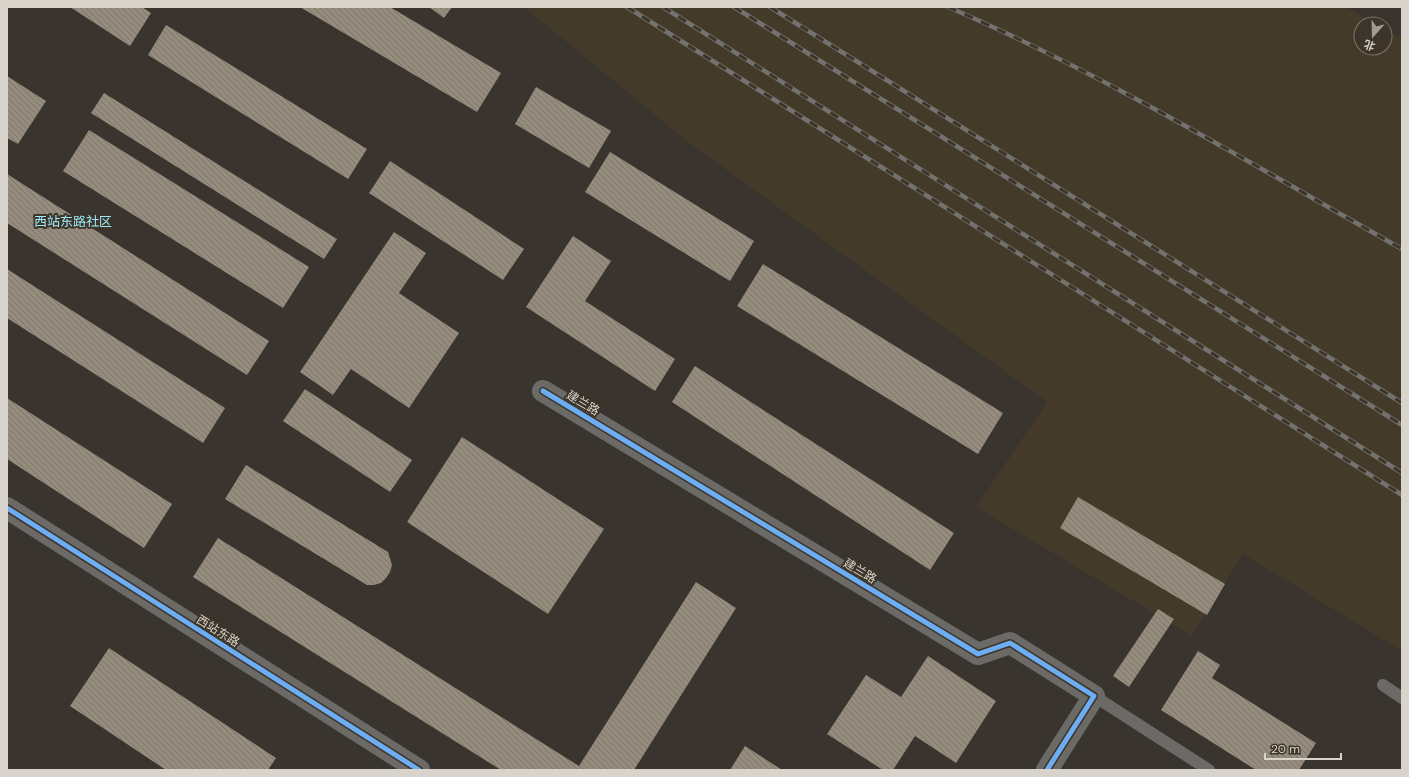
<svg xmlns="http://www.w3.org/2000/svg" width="1409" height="777" viewBox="0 0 1409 777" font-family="'DM Sans','Noto Sans SC',sans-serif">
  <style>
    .built { fill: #443a29 }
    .building { fill: url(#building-back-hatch) }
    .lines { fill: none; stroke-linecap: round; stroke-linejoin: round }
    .service { stroke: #6b6a67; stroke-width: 12 }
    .minor { stroke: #6b6a67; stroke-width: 22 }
    .rail-casing { stroke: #74726f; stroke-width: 4.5 }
    .rail { stroke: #3d3529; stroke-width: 3; stroke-dasharray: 9; stroke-linecap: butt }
    .cycleway-casing { stroke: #3d3529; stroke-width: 8 }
    .cycleway { stroke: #6dadf4; stroke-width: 5 }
    .labels { text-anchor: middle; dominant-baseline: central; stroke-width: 4; stroke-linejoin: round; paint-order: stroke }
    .street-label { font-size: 12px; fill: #d8d3cb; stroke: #3d3529 }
    .neighbourhood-label { font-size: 13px; fill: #9be9fa; stroke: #3d3529 }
  </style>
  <defs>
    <pattern id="building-back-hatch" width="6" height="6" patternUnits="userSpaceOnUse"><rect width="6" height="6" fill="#958c7e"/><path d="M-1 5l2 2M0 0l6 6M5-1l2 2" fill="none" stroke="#7c756a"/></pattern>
  </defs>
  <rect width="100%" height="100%" fill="#39342e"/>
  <polygon class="built" points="524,7 1346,7 1376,24 1361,24 1361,48 1385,48 1385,29 1402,39 1402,651 1243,554 1192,636 976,507 1047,402 688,142"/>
  <g class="building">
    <polygon points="70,7 142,7 151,13 130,46"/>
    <polygon points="300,7 390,7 501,73 477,112"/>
    <polygon points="429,7 452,7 444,18"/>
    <polygon points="166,25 367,149 348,179 148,55"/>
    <polygon points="7,76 46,101 18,144 7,138"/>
    <polygon points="536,87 611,131 589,168 515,124"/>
    <polygon points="104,93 337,239 324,259 91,113"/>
    <polygon points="89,130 309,267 283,308 63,171"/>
    <polygon points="610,152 754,241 730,281 585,192"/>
    <polygon points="390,161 524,249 503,280 369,193"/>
    <polygon points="7,174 269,341 247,375 7,223"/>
    <polygon points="394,232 426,253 399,293 459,333 409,408 351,369 333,395 300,372"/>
    <polygon points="573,236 611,261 585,301 675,359 655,391 526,307"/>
    <polygon points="763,264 1003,413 978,454 737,306"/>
    <polygon points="7,269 225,408 203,443 7,318"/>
    <polygon points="695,366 954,533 930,570 672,402"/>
    <polygon points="305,389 412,460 390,492 283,421"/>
    <polygon points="7,398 172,504 144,548 7,459"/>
    <polygon points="462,437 604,529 548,614 407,522"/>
    <polygon points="246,465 388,552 392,565 390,572 386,578 381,583 374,585 367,585 225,499"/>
    <polygon points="1078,497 1225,584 1207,615 1060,528"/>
    <polygon points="218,538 579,766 696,582 736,608 634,770 501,770 193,577"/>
    <polygon points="1158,609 1174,619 1129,687 1113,676"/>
    <polygon points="109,648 276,758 268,770 166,770 70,706"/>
    <polygon points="1198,651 1220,665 1212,678 1316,743 1299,770 1256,770 1161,710"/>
    <polygon points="928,656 996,701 956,763 915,736 893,770 883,770 827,734 866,675 901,697"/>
    <polygon points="745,746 782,770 730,770"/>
  </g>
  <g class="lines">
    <g class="service">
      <polyline points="1383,685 1402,698"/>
      <polyline points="1094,696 1209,770"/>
    </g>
    <g class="minor">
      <polyline points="543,391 978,654 1010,643 1094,696 1047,770"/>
      <polyline points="7,508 419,770"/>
    </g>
    <g class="rail-casing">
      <g id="rail">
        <polyline points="627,7 1402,495"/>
        <polyline points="663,7 1402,473"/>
        <polyline points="734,7 1402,425"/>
        <polyline points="770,7 1402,403"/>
        <path d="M948 7C1106 75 1253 165 1402 249"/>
      </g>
    </g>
    <use href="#rail" class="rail"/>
    <g class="cycleway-casing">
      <g id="cycleway">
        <polyline points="543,391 978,654 1010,643 1094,696 1047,770"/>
        <polyline points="7,508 419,770"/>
      </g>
    </g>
    <use href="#cycleway" class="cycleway"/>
  </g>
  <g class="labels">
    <g class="street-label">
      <text transform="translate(583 403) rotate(31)">建兰路</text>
      <text transform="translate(860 571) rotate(31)">建兰路</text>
      <text transform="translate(218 631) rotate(32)">西站东路</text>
    </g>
    <g class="neighbourhood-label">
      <text x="73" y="221">西站东路社区</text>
    </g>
  </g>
  <rect width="1409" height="777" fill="none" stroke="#d8d3cb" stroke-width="16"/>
  <g transform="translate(1373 36) rotate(200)"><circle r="19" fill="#3d3529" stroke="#7b746a"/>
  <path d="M0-3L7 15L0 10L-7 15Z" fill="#a09b94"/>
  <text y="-6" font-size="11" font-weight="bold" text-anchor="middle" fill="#d8d3cb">北</text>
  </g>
  <path d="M1265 753v6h76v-6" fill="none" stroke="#d8d3cb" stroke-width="2"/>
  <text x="1271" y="753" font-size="12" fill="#d8d3cb" stroke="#3d3529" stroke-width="3" paint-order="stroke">20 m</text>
</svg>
